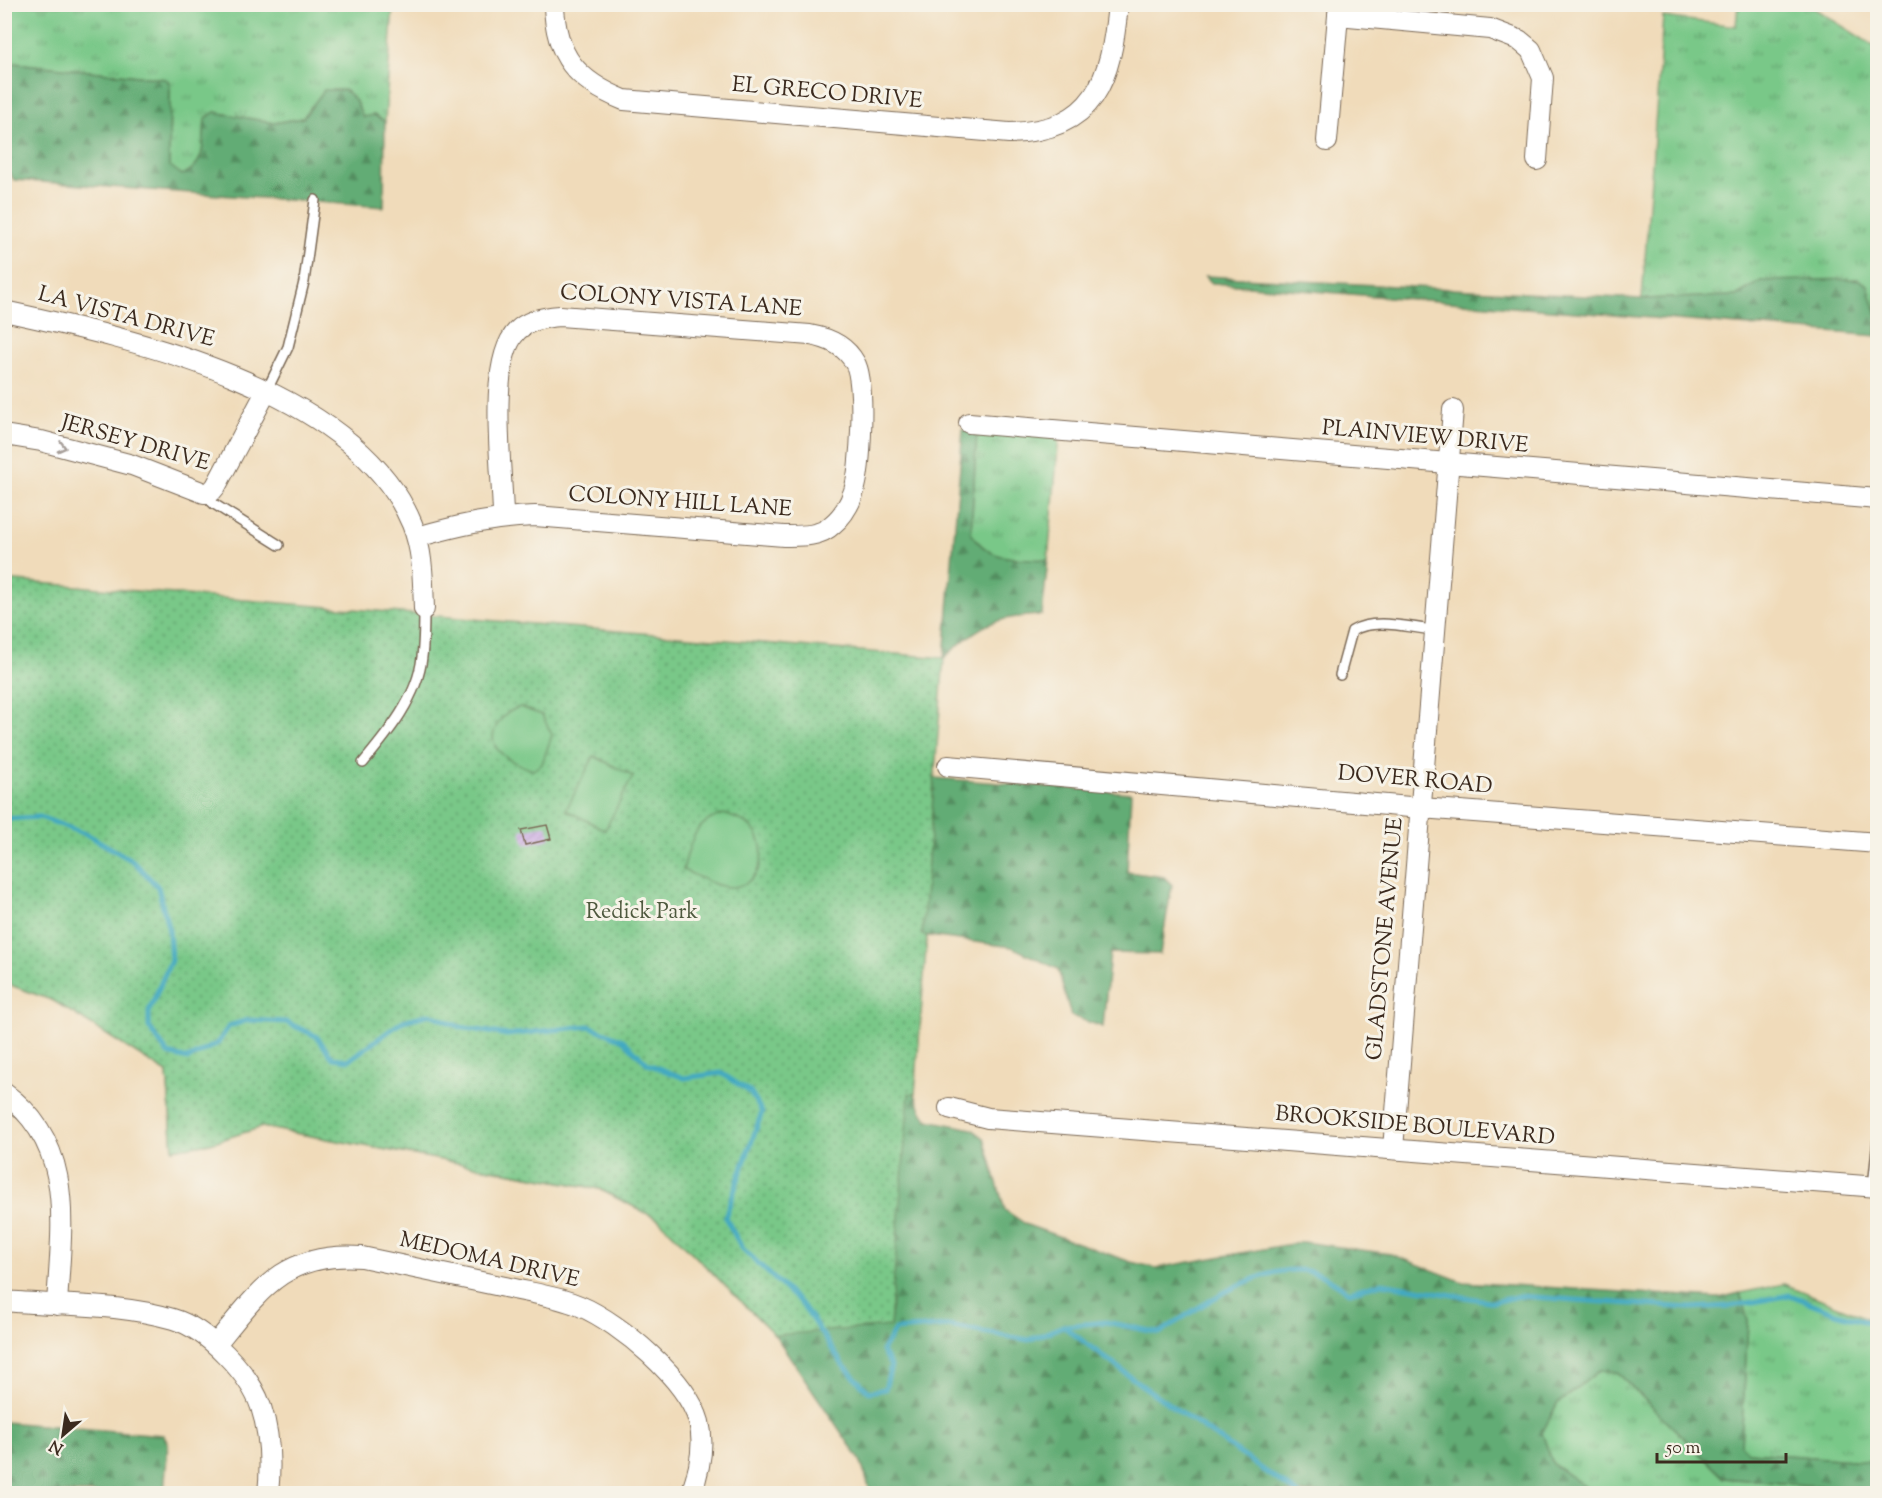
<svg xmlns="http://www.w3.org/2000/svg" width="1882" height="1498" viewBox="0 0 1882 1498" font-family="'Sorts Mill Goudy',serif">
  <style>
    .grass { fill: url(#grass-tufts); stroke: #5a7953; stroke-width: 1.5 }
    .forest { fill: url(#forest-firs); stroke: #4e6b49; stroke-width: 1.5 }
    .park { fill: url(#park-dots); stroke: #5a7953; stroke-width: 1.5 }
    .garden { fill: #79c888; stroke: #5a7953; stroke-width: 1.5 }
    .lines { fill: none; stroke-linecap: round; stroke-linejoin: round }
    .stream { stroke: #42a9c1; stroke-width: 5 }
    .building { fill: url(#building-hatch) }
    .lane-casing { stroke: #7a6855; stroke-width: 12 }
    .street-casing { stroke: #7a6855; stroke-width: 22 }
    .lane { stroke: #fff; stroke-width: 9 }
    .street { stroke: #fff; stroke-width: 20 }
    .oneway { stroke: #a79f9a }
    .labels { text-anchor: middle; dominant-baseline: central; stroke-width: 6; stroke-linejoin: round; paint-order: stroke }
    .street-label { font-size: 22px; fill: #3b2a1e; stroke: #f7f3e8 }
    .park-label { font-size: 22px; fill: #4e593e; stroke: #f7f3e8 }
  </style>
  <defs>
    <pattern id="grass-tufts" width="24" height="20" patternUnits="userSpaceOnUse" patternTransform="scale(1.5)"><rect width="24" height="20" fill="#79c888"/><path d="M3 7l-1-3M5 7V3M7 7l1-3M15 17l-1-3M17 17v-4M19 17l1-3" fill="none" stroke="#64a36f"/></pattern>
    <pattern id="forest-firs" width="22" height="20" patternUnits="userSpaceOnUse" patternTransform="scale(1.5)"><rect width="22" height="20" fill="#62ac74"/><path d="M5 1l3.5 6h-7zM16 11l3.5 6h-7z" fill="#528c5f"/></pattern>
    <pattern id="park-dots" width="8" height="8" patternUnits="userSpaceOnUse" patternTransform="scale(1.5)"><rect width="8" height="8" fill="#79c888"/><path d="M2 2h.1M6 6h.1" fill="none" stroke="#64a36f" stroke-width="1.8" stroke-linecap="round"/></pattern>
    <pattern id="building-hatch" width="6" height="6" patternUnits="userSpaceOnUse" patternTransform="scale(1.5)"><rect width="6" height="6" fill="#c4a0e6"/><path d="M-1 1l2-2M0 6l6-6M5 7l2-2" fill="none" stroke="#a083ba"/></pattern>
  </defs>
  <rect width="100%" height="100%" fill="#f7f3e8"/>
  <filter id="ink" filterUnits="userSpaceOnUse"><feTurbulence type="fractalNoise" baseFrequency=".0167" numOctaves="2"/><feDisplacementMap in="SourceGraphic" scale="12" xChannelSelector="R" yChannelSelector="G"/><feConvolveMatrix kernelMatrix="1 2 1 2 8 2 1 2 1" color-interpolation-filters="sRGB"/></filter>
  <filter id="wash" filterUnits="userSpaceOnUse"><feTurbulence type="fractalNoise" baseFrequency=".008" numOctaves="4" result="noise"/><feDisplacementMap in="SourceGraphic" scale="24" xChannelSelector="R" yChannelSelector="G"/><feGaussianBlur stdDeviation="1.35" result="paint"/><feColorMatrix in="noise" values="0 0 0 0 0 0 0 0 0 0 0 0 0 0 0 0 0 1.4 0 .05"/><feComposite in="paint" operator="in"/></filter>
  <g filter="url(#wash)">
    <rect width="100%" height="100%" fill="#f0dbba"/>
    <g class="grass">
      <path d="M5 5H393L385 122 374 115 363 117 355 100 311 106 303 118 274 123 215 112 205 119C203 142 207 165 182 175L169 166 170 84 166 79 5 62Z"/>
      <polygon points="1738,5 1809,5 1877,48 1877,315 1761,281 1736,296 1642,299 1663,17 1736,26"/>
      <path d="M977 430 1059 436 1048 560C1015 557 990 564 971 533Z"/>
      <polygon points="1784,1284 1877,1322 1877,1462 1748,1452 1741,1445 1748,1321 1740,1293"/>
      <polygon points="1600,1370 1617,1372 1724,1478 1877,1491 1877,1493 1594,1493 1553,1464 1542,1433 1557,1404"/>
    </g>
    <g class="forest">
      <path d="M4 62 166 79 170 84 169 165 182 175C207 165 203 142 205 119L215 112 274 123 303 118 324 90H345L355 100 363 117 374 115 385 122 384 207 14 180 5 167Z"/>
      <polygon points="1205,276 1642,299 1736,296 1761,281 1858,279 1868,285 1877,315 1877,336 1212,283"/>
      <path d="M963 429 977 430 971 533C990 563 1015 557 1048 560L1042 615C992 617 980 625 944 658Z"/>
      <polygon points="4,620 915,1094 922,1112 928,1120 972,1129 984,1138 1005,1210 1027,1225 1131,1262 1156,1268 1303,1242 1391,1254 1463,1282 1719,1298 1740,1293 1748,1321 1741,1445 1748,1452 1877,1462 1877,1491 1724,1478 1617,1372 1600,1370 1557,1404 1542,1433 1553,1464 1594,1493 871,1493 860,1460 775,1335 658,1219 599,1189 262,1127 210,1143 173,1149 167,1073 54,1001 5,983"/>
      <polygon points="934,778 1131,793 1127,872 1164,877 1172,885 1160,954 1110,953 1103,1027 1071,1016 1058,969 1012,947 922,935"/>
      <polygon points="4,1422 163,1435 168,1443 164,1493 5,1493"/>
    </g>
    <polygon class="park" points="4,580 944,658 922,935 927,936 915,1094 909,1093 890,1326 775,1335 658,1219 600,1189 262,1127 210,1143 173,1149 167,1073 54,1001 5,983"/>
    <g class="garden">
      <path d="M520 707 542 715 552 735 542 764 533 770C521 766 507 760 499 751 483 734 504 711 520 707Z"/>
      <polygon points="594,756 633,776 605,830 566,810"/>
      <path d="M724 814C736 818 749 822 756 833 769 854 759 885 733 887 717 888 698 876 683 870 691 842 692 823 724 814Z"/>
    </g>
    <g class="lines">
      <g class="stream">
        <path d="M4 819 40 817 88 835 133 861 158 887 169 931 171 960 149 1011V1027L168 1054 188 1059 218 1043 229 1026 248 1020 286 1022 316 1036 333 1058 349 1060 403 1021 430 1014 460 1027 507 1035 589 1026 623 1040 648 1064 684 1078 721 1073 750 1092 762 1112 725 1217 742 1248 803 1306 843 1365 869 1392 885 1389 891 1366 882 1351 895 1330 948 1326 1029 1340 1063 1326 1106 1322 1160 1333C1198 1307 1265 1260 1312 1272 1326 1275 1338 1285 1349 1292L1382 1283 1494 1302 1519 1296 1689 1308 1732 1306 1790 1295 1836 1313 1878 1325"/>
        <polyline points="1063,1326 1140,1384 1298,1494"/>
      </g>
    </g>
    <g id="blocks">
      <polygon class="building" points="547,825 551,839 525,845 521,830"/>
    </g>
  </g>
  <g filter="url(#ink)">
    <use href="#blocks" fill-opacity="0" stroke="#7a6855" stroke-width="1.5"/>
    <g class="lines">
      <g class="lane-casing">
        <g id="lane">
          <polyline points="266,392 288,347 304,282 315,200"/>
          <polyline points="204,494 214,504 279,545"/>
          <path d="M1340 675 1352 631C1374 617 1410 628 1435 630"/>
          <path d="M363 763C388 733 418 697 422 657 424 641 424 625 424 609"/>
          <polyline points="1873,1187 1878,1139"/>
        </g>
      </g>
      <g class="street-casing">
        <g id="street">
          <path d="M554 4C555 56 577 81 624 100L1009 133C1096 131 1111 80 1118 4"/>
          <polyline points="1338,15 1490,29 1519,40 1531,50 1543,78 1537,160"/>
          <polyline points="1327,141 1339,4"/>
          <path d="M4 311C133 339 356 388 412 524 423 551 423 580 424 609"/>
          <polyline points="969,423 1878,499"/>
          <polyline points="4,435 41,441 132,465 204,493 211,492 216,486 266,392"/>
          <path d="M417 537C456 526 494 517 535 516L784 536C800 536 820 537 832 525 843 516 850 504 854 491 861 469 866 381 855 363 846 346 828 338 810 335L560 316C545 317 528 320 517 331 486 363 503 473 503 517"/>
          <polyline points="948,766 1421,808 1878,843"/>
          <path d="M4 1093C77 1145 61 1228 57 1305"/>
          <polyline points="949,1108 988,1118 1878,1187"/>
          <polyline points="1393,1149 1453,410"/>
          <path d="M4 1301C60 1306 119 1303 173 1319 207 1329 250 1374 261 1407 270 1434 271 1465 268 1494"/>
          <path d="M216 1344C260 1290 285 1251 362 1257 409 1267 457 1277 505 1287 530 1293 557 1296 580 1306 620 1323 687 1379 699 1422 705 1445 699 1472 691 1494"/>
        </g>
      </g>
      <use href="#lane" class="lane"/>
      <use href="#street" class="street"/>
    </g>
    <defs><path id="oneway-chevron" d="M-2-3.5L2.5 0L-2 3.5" fill="none" stroke-width="1.6" stroke-linecap="round" stroke-linejoin="round" transform="scale(1.5)"/></defs>
    <use class="oneway" href="#oneway-chevron" transform="translate(62 447) rotate(15)"/>
  </g>
  <g class="labels">
    <g class="street-label">
      <text transform="translate(827 94) rotate(5)">EL GRECO DRIVE</text>
      <text transform="translate(681 302) rotate(4)">COLONY VISTA LANE</text>
      <text transform="translate(126 318) rotate(15)">LA VISTA DRIVE</text>
      <text transform="translate(1425 438) rotate(5)">PLAINVIEW DRIVE</text>
      <text transform="translate(135 444) rotate(16)">JERSEY DRIVE</text>
      <text transform="translate(680 503) rotate(4)">COLONY HILL LANE</text>
      <text transform="translate(1415 781) rotate(5)">DOVER ROAD</text>
      <text transform="translate(1386 939) rotate(-85)">GLADSTONE AVENUE</text>
      <text transform="translate(1415 1127) rotate(5)">BROOKSIDE BOULEVARD</text>
      <text transform="translate(489 1261) rotate(13)">MEDOMA DRIVE</text>
    </g>
    <g class="park-label">
      <text x="642" y="913">Redick Park</text>
    </g>
  </g>
  <rect width="1882" height="1498" fill="none" stroke="#f7f3e8" stroke-width="24"/>
  <g transform="translate(63 1435) rotate(209)" stroke="#f7f3e8" stroke-width="4.5" paint-order="stroke">
  <path d="M0-4.5L10 22L0 15L-10 22Z" fill="#3b2a1e"/>
  <text y="-9" font-size="16" font-weight="bold" text-anchor="middle" fill="#3b2a1e">N</text>
  </g>
  <path d="M1657 1453v9h129v-9" fill="none" stroke="#3b2a1e" stroke-width="3"/>
  <text x="1666" y="1453" font-size="18" fill="#3b2a1e" stroke="#f7f3e8" stroke-width="4.5" paint-order="stroke">50 m</text>
</svg>
